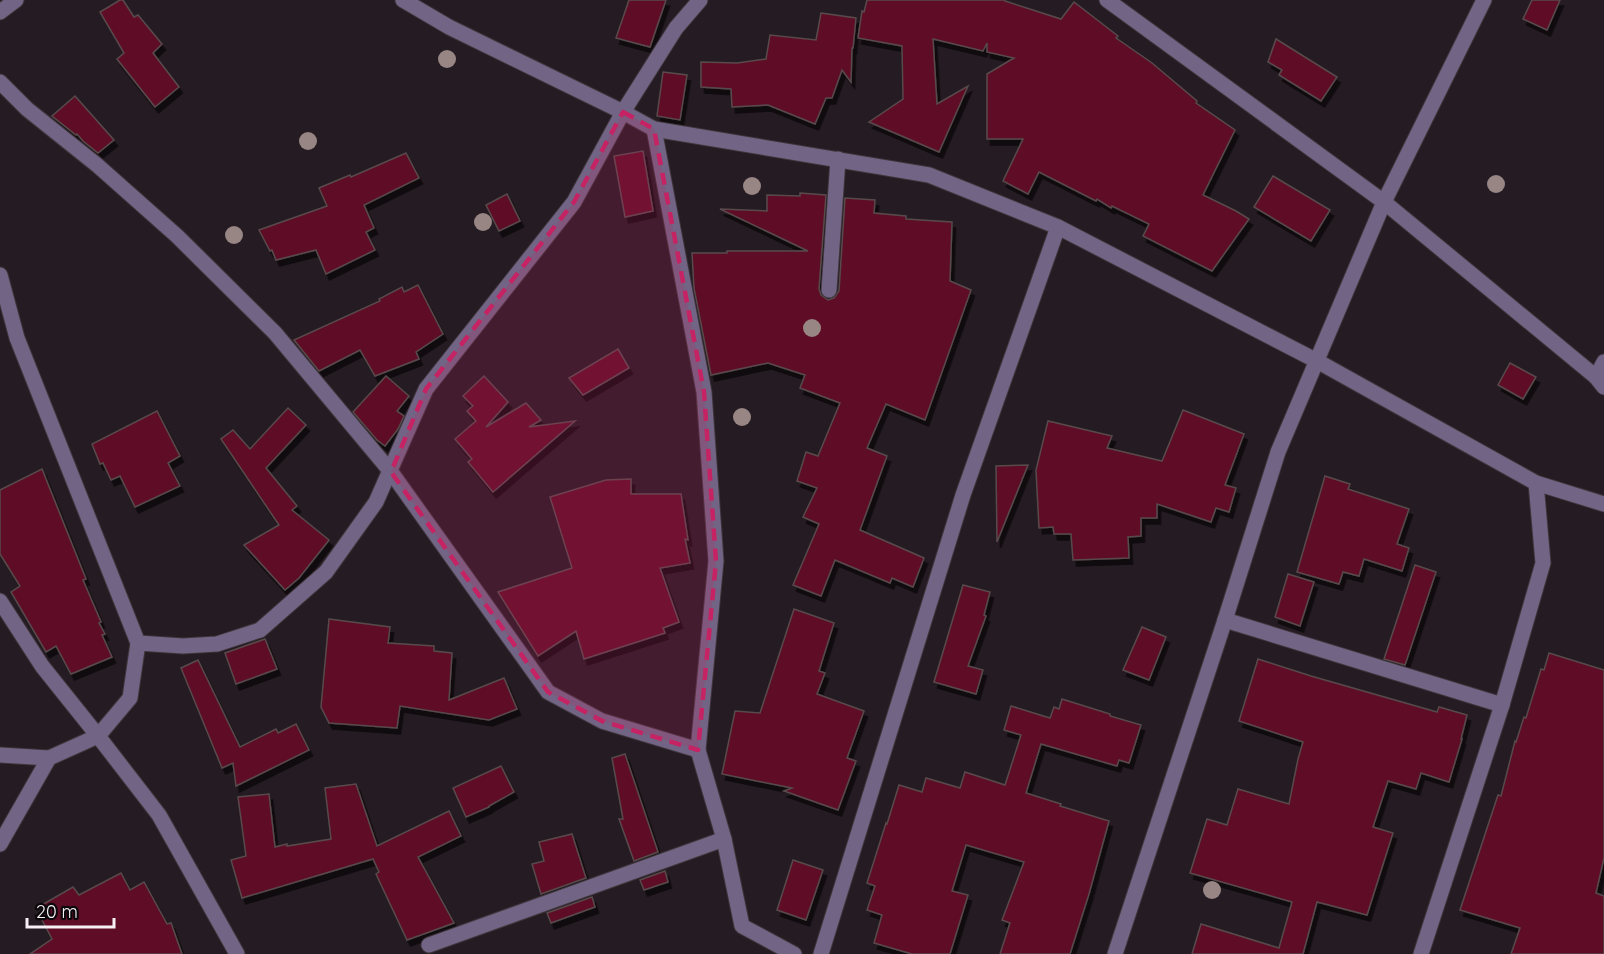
<svg xmlns="http://www.w3.org/2000/svg" width="1604" height="954" viewBox="0 0 1604 954" font-family="Quicksand,sans-serif">
  <style>
    .building { fill: #5e0d26; stroke: #584a4c; stroke-width: 1.5; filter: url(#shadow) }
    .lines { fill: none; stroke-linecap: round; stroke-linejoin: round }
    .minor-casing { stroke: #3e353b; stroke-width: 17 }
    .tertiary-casing { stroke: #3e353b; stroke-width: 17 }
    .minor { stroke: #726484; stroke-width: 15 }
    .tertiary { stroke: #726484; stroke-width: 15 }
    .tree { fill: #978684 }
    .marked { fill: #c52363; fill-opacity: 0.2; stroke: #c52363; stroke-width: 4.5; stroke-dasharray: 12 8; stroke-linejoin: round }
  </style>
  <defs>
    <filter id="shadow"><feDropShadow dx="3.5" dy="6" stdDeviation="0" flood-color="#0009"/></filter>
  </defs>
  <rect width="100%" height="100%" fill="#251b22"/>
  <g class="building">
    <polygon points="120,0 123,0 134,17 138,15 162,44 153,53 179,87 155,107 117,59 124,53 100,12"/>
    <polygon points="629,0 666,0 650,47 616,38"/>
    <polygon points="867,0 1005,0 1005,1 1061,19 1074,2 1118,36 1116,38 1152,63 1197,101 1196,103 1235,130 1203,195 1236,211 1249,219 1212,271 1143,236 1149,224 1112,206 1111,208 1097,199 1096,201 1039,172 1028,194 1003,181 1023,139 987,139 987,74 1014,58 987,52 987,43 983,51 933,39 937,104 968,86 939,152 869,122 903,99 902,46 858,38 862,11 864,12"/>
    <polygon points="1532,0 1560,0 1547,30 1523,19"/>
    <polygon points="821,13 856,18 853,48 852,48 851,82 842,70 832,98 826,98 815,124 768,105 732,107 731,89 701,87 701,62 737,63 766,59 770,35 816,40"/>
    <polygon points="1276,39 1337,77 1321,101 1279,75 1282,70 1268,62"/>
    <polygon points="663,72 687,75 680,120 657,116"/>
    <polygon points="75,96 114,140 98,153 83,141 77,134 76,135 52,116"/>
    <polygon points="643,151 653,211 625,217 614,156"/>
    <polygon points="406,153 419,178 364,205 374,228 366,232 375,250 326,274 316,250 276,260 272,250 270,251 259,230 327,206 319,188 350,175 351,177"/>
    <polygon points="1273,176 1330,210 1311,241 1254,207"/>
    <polygon points="800,193 826,195 819,289 821,295 828,300 834,298 839,291 845,198 875,200 874,213 906,216 906,219 952,222 950,281 971,290 925,420 886,404 867,448 887,456 860,530 924,558 913,587 892,578 890,583 835,560 821,596 793,585 819,524 803,517 817,488 797,481 806,452 818,456 840,403 800,388 805,375 768,363 711,375 694,288 692,253 727,253 727,251 808,251 720,209 767,211 767,195 800,196"/>
    <polygon points="507,194 520,221 499,231 486,205"/>
    <polygon points="418,285 443,334 416,352 419,359 375,376 360,350 319,371 294,340 380,301 379,299 402,287 404,292"/>
    <polygon points="618,349 629,368 583,395 569,378"/>
    <polygon points="1510,363 1536,377 1523,399 1498,385"/>
    <polygon points="386,376 409,396 397,411 404,416 398,429 385,446 377,440 353,412"/>
    <polygon points="484,376 508,402 486,427 526,403 541,420 529,427 575,421 493,492 468,462 472,459 455,439 476,421 467,411 473,406 463,396"/>
    <polygon points="288,408 306,425 266,468 297,506 292,510 329,540 299,578 285,590 244,545 279,525 221,439 233,430 250,449"/>
    <polygon points="1183,410 1244,434 1225,485 1236,488 1229,512 1216,508 1211,522 1157,504 1157,518 1141,518 1141,536 1128,537 1129,558 1073,560 1071,534 1054,534 1053,527 1039,528 1036,470 1048,421 1112,436 1107,448 1162,461"/>
    <polygon points="157,411 180,456 168,463 180,486 135,507 120,476 111,480 103,463 100,464 92,444"/>
    <polygon points="1028,465 997,542 997,541 996,466"/>
    <polygon points="42,469 86,579 83,580 101,622 99,623 105,634 102,635 112,657 71,674 56,646 46,652 11,592 20,586 0,554 0,490"/>
    <polygon points="1325,476 1350,484 1348,489 1409,509 1397,544 1409,548 1402,571 1364,559 1359,576 1343,572 1339,584 1297,572"/>
    <polygon points="631,479 631,494 681,494 688,540 685,539 690,563 660,568 679,622 663,628 665,633 584,659 576,631 538,656 498,592 572,568 550,497 606,480"/>
    <polygon points="1415,565 1436,572 1405,665 1384,659"/>
    <polygon points="1288,574 1314,582 1300,626 1275,617"/>
    <polygon points="963,585 990,592 984,615 986,616 968,666 983,670 976,694 934,682"/>
    <polygon points="794,609 834,623 819,671 825,673 817,694 864,711 847,758 856,761 838,810 784,791 792,788 722,774 735,711 760,713"/>
    <polygon points="329,619 390,627 388,643 434,646 434,651 452,653 449,700 504,678 517,709 489,720 400,706 397,728 329,723 321,707"/>
    <polygon points="1142,627 1166,637 1149,680 1123,670"/>
    <polygon points="265,639 277,669 236,684 225,653"/>
    <polygon points="1549,653 1604,670 1604,858 1596,893 1604,896 1604,954 1511,954 1520,928 1460,910 1498,795 1501,796 1515,741 1516,742 1524,717 1526,718 1541,669 1544,670"/>
    <polygon points="1258,659 1311,676 1437,712 1439,707 1467,715 1461,739 1462,739 1449,782 1421,773 1416,789 1388,781 1373,827 1393,833 1367,915 1317,902 1303,954 1192,954 1201,924 1279,948 1292,902 1190,873 1207,819 1227,825 1238,789 1289,804 1298,759 1303,742 1239,721"/>
    <polygon points="198,660 240,747 276,729 278,733 296,724 309,750 236,786 233,763 222,768 181,668"/>
    <polygon points="1062,699 1110,714 1110,716 1141,725 1129,763 1119,760 1117,766 1041,744 1026,793 1061,804 1060,806 1109,821 1089,894 1070,954 1000,954 1010,923 1002,920 1024,862 966,845 952,891 968,895 950,954 912,954 874,943 882,915 867,910 875,886 867,883 886,823 887,824 899,785 922,792 926,778 960,788 965,772 1005,785 1021,735 1004,730 1011,706 1050,718 1054,707 1059,709"/>
    <polygon points="625,754 658,852 634,861 619,819 623,819 612,758"/>
    <polygon points="501,766 514,792 489,806 489,807 466,817 453,788"/>
    <polygon points="356,784 377,846 449,811 461,836 418,857 454,923 407,940 376,874 379,872 373,859 242,898 231,860 246,856 238,797 269,794 275,847 287,844 287,846 331,839 325,788"/>
    <polygon points="572,834 586,878 541,894 532,864 544,861 539,842"/>
    <polygon points="793,860 823,870 806,920 777,910"/>
    <polygon points="665,871 668,882 644,890 640,880"/>
    <polygon points="121,873 130,890 144,882 167,924 171,923 182,954 30,954 52,939 41,918 46,915 40,906 73,887 79,895"/>
    <polygon points="592,897 595,907 551,923 547,913"/>
  </g>
  <g class="lines">
    <g class="minor-casing">
      <g id="minor">
        <polyline points="403,0 449,27 623,112 654,129 929,175 1058,227 1317,361 1536,483 1604,504"/>
        <polyline points="1107,0 1384,202 1596,377 1604,387"/>
        <polyline points="0,12 16,0"/>
        <polyline points="0,82 27,109 97,165 177,236 275,333 391,472 548,692 602,721 698,750 724,839 742,926 794,954"/>
        <polyline points="654,129 704,392 716,561 698,750"/>
        <polyline points="0,275 17,338 138,643 130,698 98,736 49,758 0,755"/>
        <polyline points="829,290 838,159"/>
        <polyline points="1596,377 1604,362"/>
        <polyline points="0,601 42,666 98,736 159,815 237,954"/>
        <polyline points="1225,620 1502,705"/>
        <polyline points="138,643 183,646 217,644 260,630 326,572 376,502 426,389 574,202 623,112 676,28 700,0"/>
        <polyline points="0,844 49,758"/>
        <polyline points="429,945 724,839"/>
        <polyline points="821,954 963,495 1058,227"/>
        <polyline points="1421,954 1502,705 1543,563 1536,483"/>
      </g>
    </g>
    <g class="tertiary-casing">
      <polyline id="tertiary" points="1115,954 1225,620 1278,452 1384,202 1484,0"/>
    </g>
    <use href="#minor" class="minor"/>
    <use href="#tertiary" class="tertiary"/>
  </g>
  <g class="tree">
    <circle cx="447" cy="59" r="9"/>
    <circle cx="308" cy="141" r="9"/>
    <circle cx="1496" cy="184" r="9"/>
    <circle cx="752" cy="186" r="9"/>
    <circle cx="483" cy="222" r="9"/>
    <circle cx="234" cy="235" r="9"/>
    <circle cx="812" cy="328" r="9"/>
    <circle cx="742" cy="417" r="9"/>
    <circle cx="1212" cy="890" r="9"/>
  </g>
  <path class="marked" d="M623 112 654 129 704 392 716 561 698 750 602 721 548 692 391 472 426 389 574 202Z"/>
  <path d="M27 918v9h87v-9" fill="none" stroke="#f7f1f5" stroke-width="3"/>
  <text x="36" y="918" font-size="18" fill="#f7f1f5" stroke="#0b070a" stroke-width="4.5" paint-order="stroke">20 m</text>
</svg>
